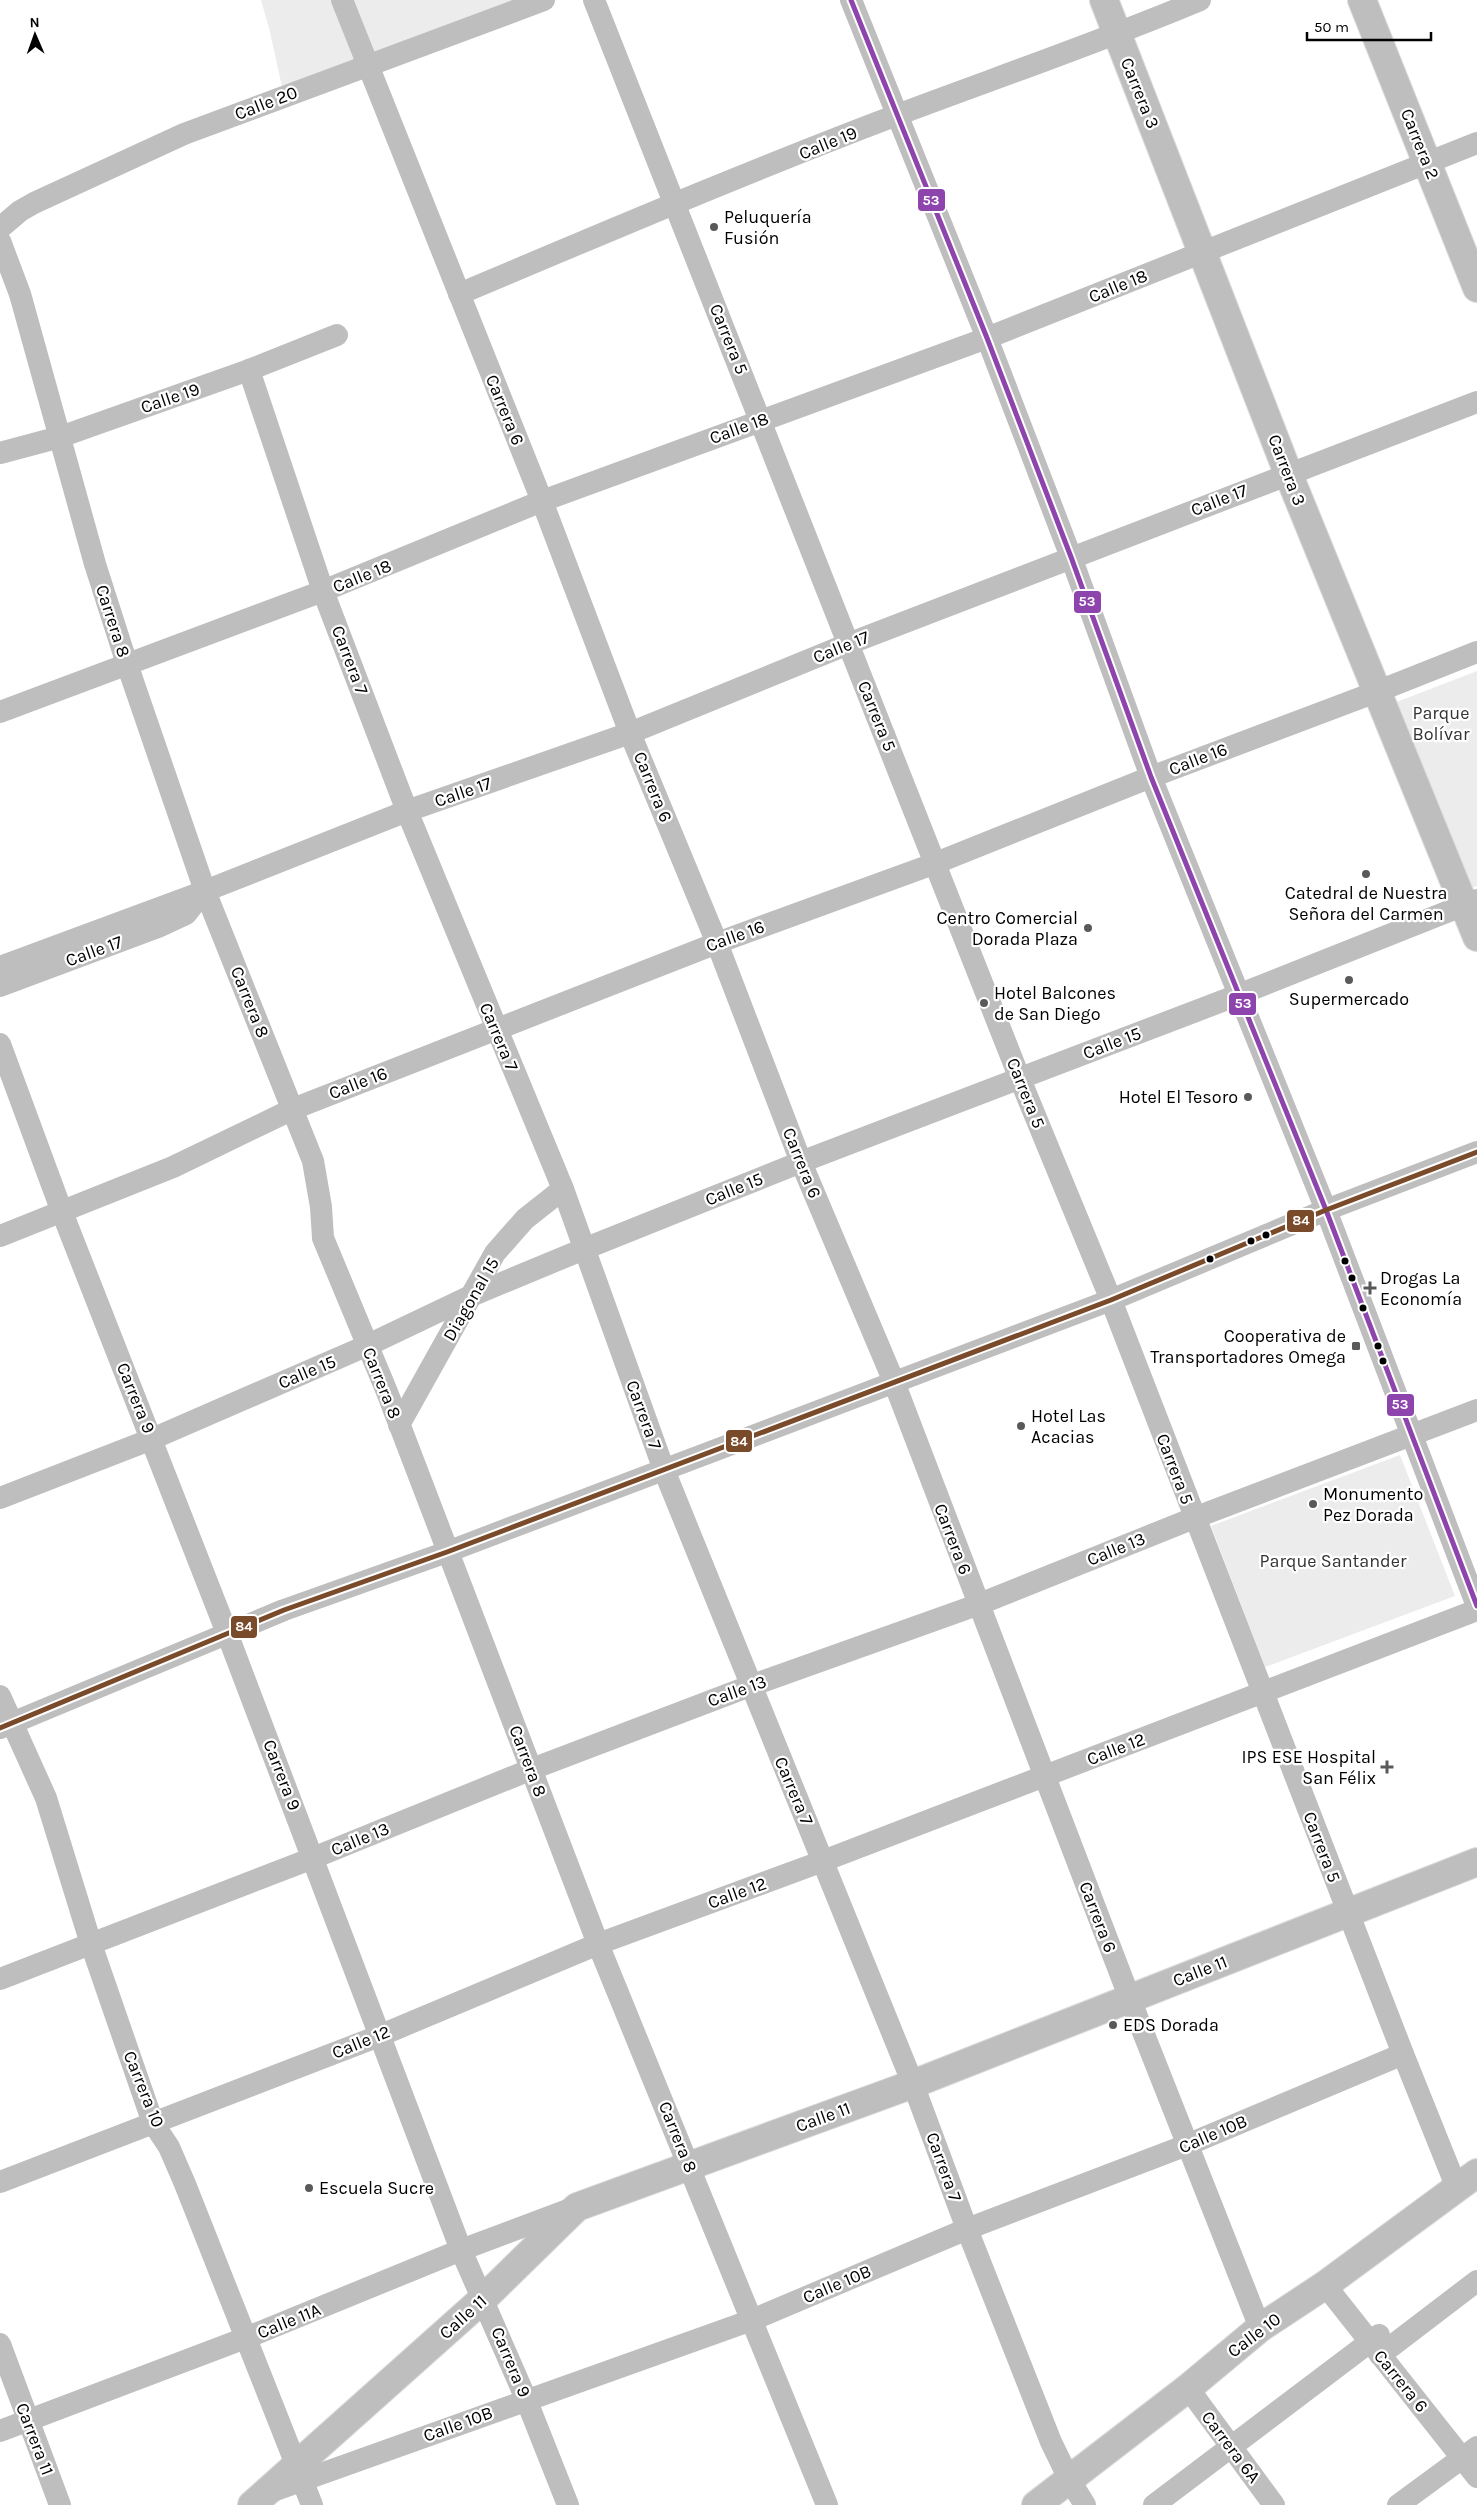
<svg xmlns="http://www.w3.org/2000/svg" width="1477" height="2505" viewBox="0 0 1477 2505" font-family="Karla,sans-serif">
  <style>
    .green { fill: #ececec }
    .lines { fill: none; stroke-linecap: round; stroke-linejoin: round }
    .major-casing { stroke: #dbdbdb; stroke-width: 30 }
    .minor { stroke: #bebebe; stroke-width: 22 }
    .major { stroke: #bebebe; stroke-width: 28 }
    .bus-1-casing { stroke: #fff; stroke-width: 9 }
    .bus-2-casing { stroke: #fff; stroke-width: 9 }
    .bus-1 { stroke: #8e44ad; stroke-width: 5 }
    .bus-2 { stroke: #7a4b2a; stroke-width: 5 }
    .poi-dot { fill: #595959; stroke: #fff; stroke-width: 2 }
    .bus-dot { fill: #000; stroke: #fff; stroke-width: 2 }
    .labels { text-anchor: middle; dominant-baseline: central; stroke-width: 4.5; stroke-linejoin: round; paint-order: stroke }
    .street-label { font-size: 18px; fill: #000; stroke: #fff }
    .poi-label { font-size: 18px; fill: #000; stroke: #fff; text-anchor: start }
    .park-label { font-size: 18px; fill: #333; stroke: #fff }
    .line-badge { stroke: #fff; stroke-width: 2 }
    .badge-label { font-size: 14px; text-anchor: middle; font-weight: bold; fill: #fff }
  </style>
  <rect width="100%" height="100%" fill="#fff"/>
  <g class="green">
    <polygon points="261,0 529,0 282,87 270,32"/>
    <polygon points="1477,671 1477,886 1467,890 1394,703"/>
    <polygon points="1400,1455 1455,1596 1265,1667 1211,1526"/>
  </g>
  <g class="lines">
    <g class="major-casing">
      <g id="major">
        <polyline points="1104,0 1288,473 1477,937"/>
        <polyline points="1362,0 1477,288"/>
        <polyline points="252,2505 484,2298 577,2207 913,2084 1477,1862"/>
        <polyline points="1036,2505 1188,2388 1260,2328 1325,2285 1477,2173"/>
      </g>
    </g>
    <g class="minor">
      <polyline points="342,0 542,501 630,733 717,943 801,1162 894,1382 1130,1999 1260,2328"/>
      <polyline points="594,0 1020,1079 1111,1300 1403,2054 1456,2186"/>
      <polyline points="851,0 987,338 1071,557 1151,777 1326,1210 1477,1606"/>
      <polyline points="0,228 20,211 34,203 184,134 544,0"/>
      <polyline points="0,241 20,294 95,564 127,664 205,891 313,1161 321,1207 323,1238 387,1392 598,1944 827,2505"/>
      <path d="M459 294C604 233 749 171 897 115 998 77 1100 42 1200 0"/>
      <polyline points="249,370 323,591 407,811 563,1189 664,1470 913,2084 967,2229 1051,2442 1069,2479 1085,2505"/>
      <polyline points="0,453 60,437 249,370 337,335"/>
      <polyline points="0,712 323,591 542,501 987,338 1477,143"/>
      <polyline points="0,967 205,891 407,811 630,733 848,644 1477,402"/>
      <polyline points="0,986 158,927 186,914 204,891"/>
      <polyline points="0,1044 62,1212 227,1633 461,2250 526,2399 568,2505"/>
      <polyline points="0,1236 173,1167 293,1109 717,943 936,863 1151,777 1376,692 1477,652"/>
      <polyline points="399,1425 495,1253 525,1219 563,1189"/>
      <polyline points="0,1498 152,1439 366,1346 473,1295 584,1249 801,1162 1238,995 1477,900"/>
      <polyline points="0,1696 46,1798 91,1944 153,2123 169,2147 185,2184 312,2505"/>
      <polyline points="0,1728 284,1610 447,1552 1111,1300 1326,1210 1477,1152"/>
      <polyline points="0,1979 313,1858 532,1769 750,1686 977,1605 1194,1518 1477,1410"/>
      <polyline points="0,2182 379,2036 598,1944 823,1861 1477,1610"/>
      <polyline points="1325,2285 1477,2477"/>
      <polyline points="0,2344 60,2505"/>
      <polyline points="1380,2355 1477,2281"/>
      <polyline points="1188,2388 1274,2505"/>
      <polyline points="0,2431 248,2337 461,2250 573,2208"/>
      <polyline points="273,2491 752,2320 967,2229 1187,2145 1403,2054"/>
      <polyline points="1154,2505 1379,2335"/>
      <polyline points="1398,2505 1477,2447"/>
    </g>
    <use href="#major" class="major"/>
    <g class="bus-1-casing">
      <polyline id="bus-1" points="851,0 987,338 1071,557 1151,777 1326,1210 1477,1606"/>
    </g>
    <g class="bus-2-casing">
      <polyline id="bus-2" points="0,1728 284,1610 447,1552 1111,1300 1326,1210 1477,1152"/>
    </g>
    <use href="#bus-1" class="bus-1"/>
    <use href="#bus-2" class="bus-2"/>
  </g>
  <g class="poi-dot">
    <circle cx="714" cy="227" r="5"/>
    <circle cx="1366" cy="874" r="5"/>
    <circle cx="1088" cy="928" r="5"/>
    <circle cx="1349" cy="980" r="5"/>
    <circle cx="984" cy="1003" r="5"/>
    <circle cx="1248" cy="1097" r="5"/>
    <path d="M1367.5 1280.5h5v5h5v5h-5v5h-5v-5h-5v-5h5z"/>
    <rect x="1351" y="1341" width="10" height="10" rx="2.5"/>
    <circle cx="1021" cy="1426" r="5"/>
    <circle cx="1313" cy="1504" r="5"/>
    <path d="M1384.5 1759.5h5v5h5v5h-5v5h-5v-5h-5v-5h5z"/>
    <circle cx="1113" cy="2025" r="5"/>
    <circle cx="309" cy="2188" r="5"/>
  </g>
  <g class="bus-dot">
    <circle cx="1266" cy="1235" r="4.5"/>
    <circle cx="1251" cy="1241" r="4.5"/>
    <circle cx="1210" cy="1259" r="4.5"/>
    <circle cx="1345" cy="1261" r="4.5"/>
    <circle cx="1352" cy="1278" r="4.5"/>
    <circle cx="1363" cy="1308" r="4.5"/>
    <circle cx="1378" cy="1346" r="4.5"/>
    <circle cx="1383" cy="1361" r="4.5"/>
  </g>
  <g class="labels">
    <g class="street-label">
      <text transform="translate(1140 93) rotate(68)">Carrera 3</text>
      <text transform="translate(266 103) rotate(-21)">Calle 20</text>
      <text transform="translate(828 143) rotate(-22)">Calle 19</text>
      <text transform="translate(1420 144) rotate(68)">Carrera 2</text>
      <text transform="translate(1118 286) rotate(-22)">Calle 18</text>
      <text transform="translate(729 339) rotate(68)">Carrera 5</text>
      <text transform="translate(170 398) rotate(-19)">Calle 19</text>
      <text transform="translate(505 410) rotate(68)">Carrera 6</text>
      <text transform="translate(739 428) rotate(-20)">Calle 18</text>
      <text transform="translate(1287 470) rotate(69)">Carrera 3</text>
      <text transform="translate(1219 500) rotate(-21)">Calle 17</text>
      <text transform="translate(362 576) rotate(-22)">Calle 18</text>
      <text transform="translate(113 621) rotate(72)">Carrera 8</text>
      <text transform="translate(841 647) rotate(-22)">Calle 17</text>
      <text transform="translate(350 660) rotate(69)">Carrera 7</text>
      <text transform="translate(877 716) rotate(68)">Carrera 5</text>
      <text transform="translate(1198 759) rotate(-21)">Calle 16</text>
      <text transform="translate(653 787) rotate(68)">Carrera 6</text>
      <text transform="translate(463 792) rotate(-19)">Calle 17</text>
      <text transform="translate(735 936) rotate(-20)">Calle 16</text>
      <text transform="translate(94 951) rotate(-20)">Calle 17</text>
      <text transform="translate(250 1002) rotate(68)">Carrera 8</text>
      <text transform="translate(499 1037) rotate(67)">Carrera 7</text>
      <text transform="translate(1112 1043) rotate(-21)">Calle 15</text>
      <text transform="translate(358 1083) rotate(-21)">Calle 16</text>
      <text transform="translate(1026 1093) rotate(68)">Carrera 5</text>
      <text transform="translate(802 1163) rotate(68)">Carrera 6</text>
      <text transform="translate(734 1189) rotate(-22)">Calle 15</text>
      <text transform="translate(471 1299) rotate(-60)">Diagonal 15</text>
      <text transform="translate(307 1372) rotate(-23)">Calle 15</text>
      <text transform="translate(382 1383) rotate(68)">Carrera 8</text>
      <text transform="translate(136 1398) rotate(68)">Carrera 9</text>
      <text transform="translate(644 1415) rotate(70)">Carrera 7</text>
      <text transform="translate(1175 1469) rotate(69)">Carrera 5</text>
      <text transform="translate(953 1539) rotate(69)">Carrera 6</text>
      <text transform="translate(1116 1549) rotate(-22)">Calle 13</text>
      <text transform="translate(737 1691) rotate(-20)">Calle 13</text>
      <text transform="translate(1116 1749) rotate(-21)">Calle 12</text>
      <text transform="translate(528 1761) rotate(69)">Carrera 8</text>
      <text transform="translate(282 1775) rotate(69)">Carrera 9</text>
      <text transform="translate(794 1791) rotate(67)">Carrera 7</text>
      <text transform="translate(360 1839) rotate(-22)">Calle 13</text>
      <text transform="translate(1322 1847) rotate(69)">Carrera 5</text>
      <text transform="translate(737 1893) rotate(-20)">Calle 12</text>
      <text transform="translate(1098 1917) rotate(69)">Carrera 6</text>
      <text transform="translate(1200 1971) rotate(-21)">Calle 11</text>
      <text transform="translate(361 2042) rotate(-22)">Calle 12</text>
      <text transform="translate(144 2089) rotate(68)">Carrera 10</text>
      <text transform="translate(823 2117) rotate(-20)">Calle 11</text>
      <text transform="translate(1213 2134) rotate(-23)">Calle 10B</text>
      <text transform="translate(678 2137) rotate(68)">Carrera 8</text>
      <text transform="translate(944 2167) rotate(70)">Carrera 7</text>
      <text transform="translate(837 2284) rotate(-23)">Calle 10B</text>
      <text transform="translate(463 2317) rotate(-42)">Calle 11</text>
      <text transform="translate(289 2321) rotate(-22)">Calle 11A</text>
      <text transform="translate(1254 2335) rotate(-37)">Calle 10</text>
      <text transform="translate(511 2362) rotate(67)">Carrera 9</text>
      <text transform="translate(1401 2381) rotate(51)">Carrera 6</text>
      <text transform="translate(458 2424) rotate(-20)">Calle 10B</text>
      <text transform="translate(35 2439) rotate(69)">Carrera 11</text>
      <text transform="translate(1231 2447) rotate(53)">Carrera 6A</text>
    </g>
    <g class="poi-label">
      <text x="724" y="217">Peluquería<tspan x="724" dy="21">Fusión</tspan></text>
      <text x="1366" y="893" text-anchor="middle">Catedral de Nuestra<tspan x="1366" dy="21">Señora del Carmen</tspan></text>
      <text x="1078" y="918" text-anchor="end">Centro Comercial<tspan x="1078" dy="21">Dorada Plaza</tspan></text>
      <text x="994" y="993">Hotel Balcones<tspan x="994" dy="21">de San Diego</tspan></text>
      <text x="1349" y="999" text-anchor="middle">Supermercado</text>
      <text x="1238" y="1097" text-anchor="end">Hotel El Tesoro</text>
      <text x="1380" y="1278">Drogas La<tspan x="1380" dy="21">Economía</tspan></text>
      <text x="1346" y="1336" text-anchor="end">Cooperativa de<tspan x="1346" dy="21">Transportadores Omega</tspan></text>
      <text x="1031" y="1416">Hotel Las<tspan x="1031" dy="21">Acacias</tspan></text>
      <text x="1323" y="1494">Monumento<tspan x="1323" dy="21">Pez Dorada</tspan></text>
      <text x="1376" y="1757" text-anchor="end">IPS ESE Hospital<tspan x="1376" dy="21">San Félix</tspan></text>
      <text x="1123" y="2025">EDS Dorada</text>
      <text x="319" y="2188">Escuela Sucre</text>
    </g>
    <g class="park-label">
      <text x="1441" y="713">Parque<tspan x="1441" dy="21">Bolívar</tspan></text>
      <text x="1333" y="1561">Parque Santander</text>
    </g>
  </g>
  <g class="line-badge">
    <rect x="917" y="188" width="29" height="24" rx="5" fill="#8e44ad"/>
    <rect x="1073" y="590" width="29" height="24" rx="5" fill="#8e44ad"/>
    <rect x="1228" y="992" width="29" height="24" rx="5" fill="#8e44ad"/>
    <rect x="1286" y="1209" width="29" height="24" rx="5" fill="#7a4b2a"/>
    <rect x="1386" y="1393" width="29" height="24" rx="5" fill="#8e44ad"/>
    <rect x="725" y="1429" width="28" height="24" rx="5" fill="#7a4b2a"/>
    <rect x="230" y="1615" width="28" height="24" rx="5" fill="#7a4b2a"/>
  </g>
  <g class="badge-label">
    <text x="931" y="205">53</text>
    <text x="1087" y="606">53</text>
    <text x="1243" y="1008">53</text>
    <text x="1301" y="1225">84</text>
    <text x="1400" y="1409">53</text>
    <text x="739" y="1446">84</text>
    <text x="244" y="1631">84</text>
  </g>
  <g transform="translate(35 35) rotate(358)" stroke="#ffffff" stroke-width="4" paint-order="stroke">
  <path d="M0-4L9 19L0 12L-9 19Z" fill="#000000"/>
  <text y="-8" font-size="14" font-weight="bold" text-anchor="middle" fill="#000000">N</text>
  </g>
  <path d="M1307 32v8h124v-8" fill="none" stroke="#000000" stroke-width="2.5"/>
  <text x="1314" y="32" font-size="15" fill="#000000" stroke="#ffffff" stroke-width="4" paint-order="stroke">50 m</text>
</svg>
